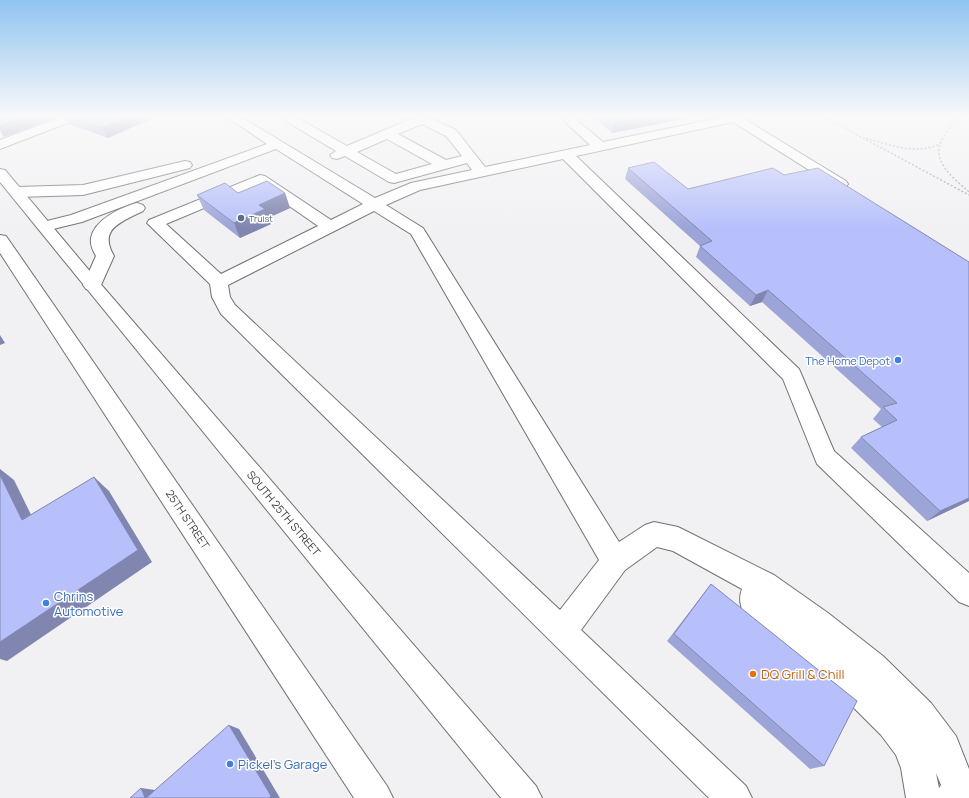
<svg xmlns="http://www.w3.org/2000/svg" width="969" height="798" viewBox="0 0 969 798" font-family="Manrope,sans-serif">
  <style>
    .lines { fill: none; stroke-linecap: round; stroke-linejoin: round }
    .minor-casing { stroke: #707173; stroke-width: 2 }
    .major-casing { stroke: #707173; stroke-width: 2 }
    .path { stroke: #a3a4a6; stroke-width: 1.5; stroke-dasharray: 2 2; stroke-linecap: butt }
    .minor { fill: #fff; fill-rule: evenodd }
    .major { fill: #fff; fill-rule: evenodd }
    .wall { fill: #9da5d8 }
    .shaded-wall { fill: #8086b0 }
    .building { fill: #b7c0fb; stroke: #8086b0 }
    .service-dot { fill: #5c6f8a; stroke: #fff; stroke-width: 1.5 }
    .shop-dot { fill: #3f7fe0; stroke: #fff; stroke-width: 1.5 }
    .food-dot { fill: #e8710a; stroke: #fff; stroke-width: 1.5 }
    .labels { text-anchor: middle; dominant-baseline: central; stroke-width: 3; stroke-linejoin: round; paint-order: stroke }
    .far-service-label { font-size: 9px; fill: #4e5e75; stroke: #fff; text-anchor: start }
    .shop-label { font-size: 11px; fill: #366cbe; stroke: #fff; text-anchor: end }
    .street-label { font-size: 11px; fill: #3a3b3c; stroke: #fff }
    .near-shop-label { font-size: 13px; fill: #366cbe; stroke: #fff; text-anchor: start }
    .near-food-label { font-size: 13px; fill: #c56008; stroke: #fff; text-anchor: start }
  </style>
  <rect width="100%" height="100%" fill="#f1f1f4"/>
  <g class="lines">
    <g class="minor-casing">
      <g id="minor">
        <polygon points="61,117 77,117 75,120 0,149 0,140"/>
        <path d="M227 117H241L375 198 411 183 472 170 467 163 394 183 389 182 345 156 337 159 332 158 330 155 336 151 284 120 282 117H296L347 146 413 118 412 117H427L456 130 485 167 590 145 560 117H573L603 142 724 117H741L846 181 848 184 846 187H836L733 122 576 156 799 369 834 451 969 573V606L959 602 817 464 783 379 563 159 420 190 386 205 423 228 619 542 645 525 654 522 678 527 774 575 828 613 883 656 931 703 956 736 969 769V798H906L901 768 896 755 881 735 855 709 748 624C743 612 737 602 742 589L673 551 657 547 625 570 581 630 746 786 752 798H709L221 314 212 297 210 284 147 223 149 220 260 175 265 176 331 220 363 204 276 149 82 222 45 231 39 229 37 226 39 223 71 215 267 144ZM422 124 446 136 462 156 446 160 398 134ZM387 139 432 164 396 174 357 152ZM259 185 318 226 221 274 166 224ZM374 211 411 234 599 560 560 610 235 305 230 297 228 285ZM936 773 941 785 939 788Z"/>
        <polygon points="185,161 190,162 192,165 190,168 83,195 17,197 12,195 9,192 12,189 17,187 83,185"/>
        <path d="M137 203 143 205 145 208 143 211C121 222 98 229 114 256L101 285 98 289 92 291 86 289 83 285 96 256C93 251 90 245 91 238 94 220 121 207 137 203Z"/>
        <polygon points="0,235 6,236 387,786 393,798 354,798 0,253"/>
      </g>
    </g>
    <g class="major-casing">
      <polygon id="major" points="0,169 5,170 98,281 536,786 542,798 501,798 0,182"/>
    </g>
    <g class="path">
      <polyline points="824,117 969,195"/>
      <path d="M955 117C952 125 942 138 940 144 934 165 956 180 969 192"/>
      <path d="M866 138C889 145 919 156 941 143"/>
    </g>
    <use href="#minor" class="minor"/>
    <use href="#major" class="major"/>
  </g>
  <g class="wall">
    <polygon points="65,117 155,117 108,138 69,124"/>
    <polygon points="593,117 683,117 683,119 612,133"/>
    <polygon points="628,168 688,189 773,168 969,501 927,521 851,448 861,437 882,427 873,419 881,409 762,302 750,306 696,257 700,246 625,179"/>
    <polygon points="238,193 285,193 290,208 268,218 271,224 240,238 204,210 197,195"/>
    <polygon points="711,584 824,766 810,769 667,641 704,593"/>
  </g>
  <g class="shaded-wall">
    <polygon points="24,117 58,117 4,137 0,130 0,125"/>
    <polygon points="127,117 155,117 108,138 102,128"/>
    <polygon points="642,117 683,117 683,119 612,133 615,122"/>
    <polygon points="285,193 290,208 268,218 271,224 240,238 234,223 259,205"/>
    <polygon points="768,290 762,302 750,306 756,295"/>
    <polygon points="0,335 5,343 0,345"/>
    <polygon points="0,469 14,480 40,533 22,520 0,475"/>
    <polygon points="94,477 109,491 152,562 7,661 0,659 0,642"/>
    <polygon points="969,498 969,501 927,521 940,511"/>
    <polygon points="229,725 239,729 280,798 269,798"/>
    <polygon points="141,788 155,790 159,798 145,798"/>
  </g>
  <g class="building">
    <polygon points="0,117 24,117 0,125"/>
    <polygon points="71,117 127,117 102,128"/>
    <polygon points="608,117 642,117 615,122"/>
    <polygon points="654,162 688,189 773,168 784,175 818,168 969,262 969,498 940,511 861,437 897,420 883,407 897,403 768,290 756,295 700,246 712,241 628,168"/>
    <polygon points="267,181 285,193 259,205 265,209 234,223 197,195 225,183 238,193"/>
    <polygon points="0,475 22,520 94,477 138,550 0,642"/>
    <polygon points="711,584 857,701 824,766 674,634"/>
    <polygon points="229,725 271,796 269,798 146,798"/>
    <polygon points="141,788 145,798 130,798"/>
  </g>
  <linearGradient id="sky" x2="0" y2="1"><stop stop-color="#90c4f0"/><stop offset="0.51" stop-color="#f9f9fa"/><stop offset="1" stop-color="#f9f9fa" stop-opacity="0"/></linearGradient>
  <rect width="969" height="228" fill="url(#sky)"/>
  <circle class="service-dot" cx="241" cy="218" r="4"/>
  <g class="shop-dot">
    <circle cx="898" cy="360" r="4"/>
    <circle cx="46" cy="603" r="4"/>
    <circle cx="230" cy="764" r="4"/>
  </g>
  <circle class="food-dot" cx="753" cy="674" r="4"/>
  <g class="labels">
    <g class="far-service-label">
      <text x="249" y="218">Truist</text>
    </g>
    <g class="shop-label">
      <text x="890" y="360">The Home Depot</text>
    </g>
    <g class="street-label">
      <text transform="translate(284 513) rotate(50)">SOUTH 25TH STREET</text>
      <text transform="translate(188 519) rotate(56)">25TH STREET</text>
    </g>
    <g class="near-shop-label">
      <text x="54" y="596">Chrins<tspan x="54" dy="15">Automotive</tspan></text>
      <text x="238" y="764">Pickel's Garage</text>
    </g>
    <g class="near-food-label">
      <text x="761" y="674">DQ Grill &amp; Chill</text>
    </g>
  </g>
</svg>
